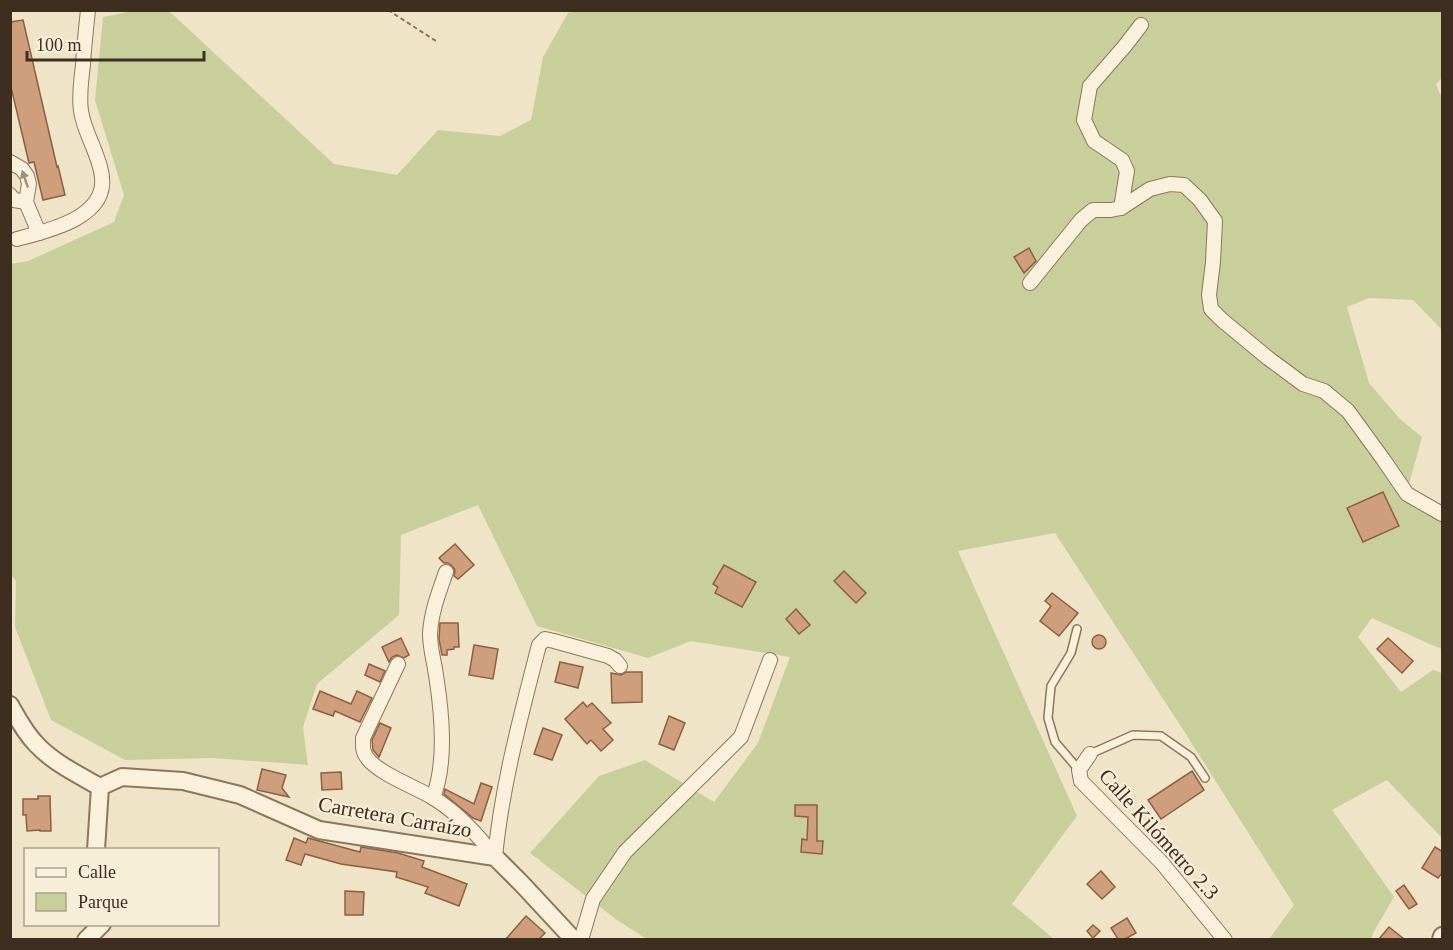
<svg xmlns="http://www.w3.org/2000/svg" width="1453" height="950" viewBox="0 0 1453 950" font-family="'Times New Roman',serif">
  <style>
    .green { fill: #c9cf9b }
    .building { fill: #cf9f7d; stroke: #8d5f41; stroke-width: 1.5 }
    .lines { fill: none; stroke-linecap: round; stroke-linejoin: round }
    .service-casing { stroke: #8d765c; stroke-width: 10 }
    .minor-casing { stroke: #8d765c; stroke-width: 16 }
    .tertiary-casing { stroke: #8d765c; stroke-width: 20 }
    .path { stroke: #8d765c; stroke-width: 2; stroke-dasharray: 4.5 3; stroke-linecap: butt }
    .service { stroke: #faf1dc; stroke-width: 7 }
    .minor { stroke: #faf1dc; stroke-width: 14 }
    .tertiary { stroke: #faf1dc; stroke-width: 16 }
    .oneway { fill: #9c907e }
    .labels { text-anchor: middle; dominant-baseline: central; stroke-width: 4.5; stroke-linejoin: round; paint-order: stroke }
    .street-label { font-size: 21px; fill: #3d2e20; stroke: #f7eed8 }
  </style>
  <rect width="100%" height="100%" fill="#f0e4c8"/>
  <polygon class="green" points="133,11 169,11 334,164 397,175 438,130 500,136 531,120 543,57 568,13 574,11 1442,11 1442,78 1436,84 1442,99 1442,330 1413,300 1369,298 1347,307 1369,383 1400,419 1422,437 1408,488 1442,512 1442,649 1432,645 1372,618 1358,637 1401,692 1433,670 1442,673 1442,838 1387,780 1332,810 1394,897 1373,933 1371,939 1269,939 1294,905 1182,728 1055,533 958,551 1077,816 1012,904 1054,939 648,940 617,920 530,853 599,776 645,760 714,802 758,743 790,657 691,641 648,658 537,626 478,505 401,535 399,615 317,684 303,727 308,765 212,758 125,760 51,720 15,627 16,581 10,574 10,264 28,261 114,222 124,195 95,100 103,17"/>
  <g class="building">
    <polygon points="23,20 57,167 58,166 65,195 43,200 34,162 29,163 10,83 10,22"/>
    <polygon points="1029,248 1036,261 1024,273 1014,257"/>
    <polygon points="1383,492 1399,526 1363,542 1347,508"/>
    <polygon points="455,544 474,565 458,579 454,576 455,570 452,566 448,563 444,563 439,558"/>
    <polygon points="724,565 756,582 742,607 715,593 718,587 713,584"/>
    <polygon points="844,571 866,593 856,603 834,581"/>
    <polygon points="1052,593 1078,613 1059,636 1040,621 1051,606 1045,601"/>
    <polygon points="796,609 810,625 799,634 786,619"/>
    <polygon points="440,623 458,623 459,647 454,647 454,649 447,650 447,655 442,655 439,639"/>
    <circle cx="1099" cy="642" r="7"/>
    <polygon points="401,638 409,655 404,658 397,655 392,657 389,662 382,647"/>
    <polygon points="1388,638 1413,661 1402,673 1377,649"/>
    <polygon points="474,645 498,649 493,679 469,675"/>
    <polygon points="560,662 583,667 578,688 555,682"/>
    <polygon points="369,664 385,671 380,682 365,675"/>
    <polygon points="626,672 642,672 642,702 612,703 611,673 621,675"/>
    <polygon points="320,691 351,704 357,691 372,698 360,722 335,711 333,716 313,709"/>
    <polygon points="583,702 587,707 592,703 611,723 603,729 613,740 601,751 591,740 587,744 565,719"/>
    <polygon points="669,716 685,723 674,750 659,744"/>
    <polygon points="380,723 391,728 379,757 373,750 372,740"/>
    <polygon points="543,728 562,735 552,760 534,754"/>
    <polygon points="262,769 286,775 282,788 289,797 257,790"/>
    <polygon points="1192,771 1204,790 1161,819 1148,800"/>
    <polygon points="341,772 342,789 322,790 321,773"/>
    <polygon points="481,783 492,787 481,821 473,818 444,794 445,789 474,804"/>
    <polygon points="38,796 50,796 51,831 40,831 40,830 27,831 26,815 23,815 23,799 38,799"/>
    <polygon points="795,805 817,805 817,841 823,841 822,854 801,852 802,839 807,840 808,817 795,816"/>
    <polygon points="294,838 306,843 308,838 360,852 361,847 398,853 424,861 422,867 467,884 459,906 425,893 428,887 396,877 397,872 341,864 305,854 301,865 286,860"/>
    <polygon points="1435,847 1443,852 1443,872 1438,878 1422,868"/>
    <polygon points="1101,871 1115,887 1102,899 1087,884"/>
    <polygon points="1404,885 1417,904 1409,909 1396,891"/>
    <polygon points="345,891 364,892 363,915 345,915"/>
    <polygon points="526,916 545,933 539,939 506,939"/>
    <polygon points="1127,918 1136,933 1125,939 1118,939 1111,928"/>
    <polygon points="1093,925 1100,931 1093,938 1087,931"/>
    <polygon points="1389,927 1404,939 1379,939"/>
  </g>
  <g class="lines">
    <g class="service-casing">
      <g id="service">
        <polyline points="1077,629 1071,653 1051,686 1048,718 1055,742 1079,770"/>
        <polyline points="1090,754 1133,735 1161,736 1191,757 1205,778"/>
      </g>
    </g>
    <g class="minor-casing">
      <g id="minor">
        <polyline points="10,162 22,169 27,176 29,184 26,202 39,233"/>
        <polyline points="10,195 14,200 26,202"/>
        <polyline points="1121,208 1127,171 1122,160 1094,141 1084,120 1090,86 1124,47 1141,25"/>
        <path d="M17 239C47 231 107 218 102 177 100 155 84 133 81 111 79 97 81 80 83 65 84 47 86 29 88 10"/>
        <polyline points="1030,283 1081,220 1093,210 1111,210 1121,208 1150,189 1170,184 1184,185 1200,200 1215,221 1213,262 1209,295 1211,309 1222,320 1268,358 1303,384 1324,391 1348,411 1383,459 1407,494 1442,514"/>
        <path d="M398 664 363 738C363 747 362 752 368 759 380 774 415 787 432 797 458 813 477 834 495 857"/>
        <polyline points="1090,754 1079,770 1081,781 1162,863 1225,940"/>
        <path d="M433 798C447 762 442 713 436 675 434 661 430 648 430 634 431 612 439 592 446 572"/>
        <path d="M495 857C502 785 521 715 539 645L545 639 554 641 608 656 615 660 620 666"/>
        <polyline points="581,940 593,899 625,852 741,737 770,660"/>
      </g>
    </g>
    <g class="tertiary-casing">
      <g id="tertiary">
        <path d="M10 705C18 719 25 733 37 745 54 763 79 775 100 787"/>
        <polyline points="96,850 100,787 122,777 183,781 240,795 319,830 495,857 522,884 574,940"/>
        <polyline points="86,940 102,924"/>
        <polyline points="1441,940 1442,936"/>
      </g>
    </g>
    <polyline class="path" points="388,10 436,41"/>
    <use href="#service" class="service"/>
    <use href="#minor" class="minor"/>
    <use href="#tertiary" class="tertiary"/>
  </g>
  <defs><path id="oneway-solid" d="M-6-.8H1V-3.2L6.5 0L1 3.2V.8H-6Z" transform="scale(1.5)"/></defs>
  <use class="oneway" href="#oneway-solid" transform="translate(25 179) rotate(-109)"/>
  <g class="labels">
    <g class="street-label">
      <text transform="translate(395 817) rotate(10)">Carretera Carraízo</text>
      <text transform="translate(1159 834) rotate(48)">Calle Kilómetro 2.3</text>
    </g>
  </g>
  <rect width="1453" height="950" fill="none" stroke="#3d2e20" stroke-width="24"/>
  <rect x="24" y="848" width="195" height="78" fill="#f7eed8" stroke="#ada18e" stroke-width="1.5"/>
  <rect x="36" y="868" width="30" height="9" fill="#faf1dc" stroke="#ada18e" stroke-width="1.5"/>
  <text x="78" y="878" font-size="18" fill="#3d2e20">Calle</text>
  <rect x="36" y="893" width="30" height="18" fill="#c9cf9b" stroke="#ada18e" stroke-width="1.5"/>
  <text x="78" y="908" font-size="18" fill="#3d2e20">Parque</text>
  <path d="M27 51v9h177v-9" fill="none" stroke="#3d2e20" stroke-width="3"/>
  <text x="36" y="51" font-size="18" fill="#3d2e20" stroke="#f7eed8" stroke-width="4.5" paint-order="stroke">100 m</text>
</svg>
